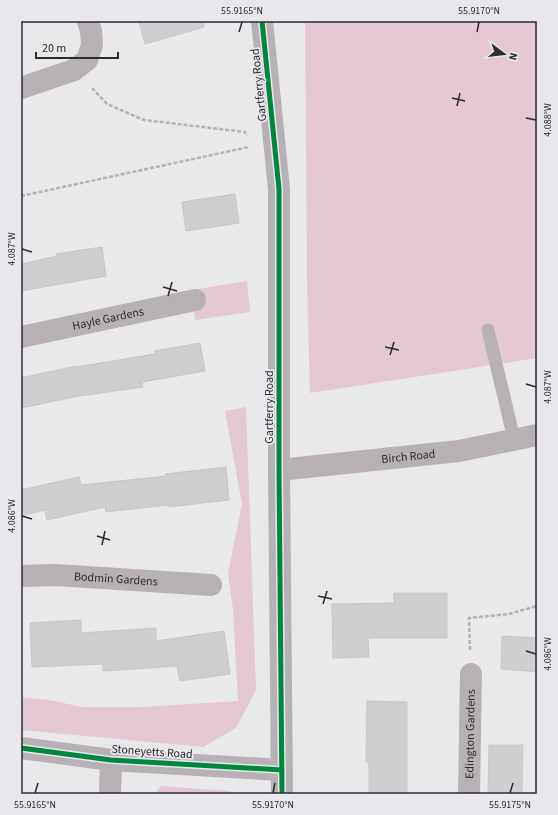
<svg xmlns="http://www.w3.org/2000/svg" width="558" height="815" viewBox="0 0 558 815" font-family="'Source Sans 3',sans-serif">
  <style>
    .green { fill: #e4c8d4 }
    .building { fill: #d0ced0; stroke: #c7c6c8 }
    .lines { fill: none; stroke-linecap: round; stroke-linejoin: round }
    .path { stroke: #b6b2b5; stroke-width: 2.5; stroke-dasharray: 4 2; stroke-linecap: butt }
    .service { stroke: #b7b1b5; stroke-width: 13 }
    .minor { stroke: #b7b1b5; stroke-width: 22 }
    .tertiary { stroke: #b7b1b5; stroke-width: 22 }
    .cycleway-casing { stroke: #e9e7eb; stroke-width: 8 }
    .cycleway { stroke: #00873e; stroke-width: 5 }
    .ticks { fill: none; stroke: #2b2a2c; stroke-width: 1.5 }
    .labels { text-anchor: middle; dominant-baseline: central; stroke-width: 3.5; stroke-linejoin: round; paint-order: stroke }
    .street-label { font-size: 12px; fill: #2b2a2c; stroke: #e9e7eb }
    .neatline { fill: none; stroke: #2b2a2c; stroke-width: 1.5 }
    .ticks-label { font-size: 10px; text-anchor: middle; fill: #2b2a2c }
  </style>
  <rect width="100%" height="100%" fill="#e9e8ea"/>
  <g class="green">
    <polygon points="305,21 537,21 537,358 310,393 307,284"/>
    <polygon points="247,281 250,312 195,320 192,290"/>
    <polygon points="246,407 256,690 236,728 203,747 21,730 21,697 49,700 82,707 142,707 238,701 233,610 228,573 242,504 225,411"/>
    <polygon points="161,786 230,791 233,794 154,794"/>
  </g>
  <g class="building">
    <polygon points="139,21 203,21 204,27 145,44"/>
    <polygon points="235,194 239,223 186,231 182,202"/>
    <polygon points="102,247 106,276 21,291 21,264 57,256 56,254"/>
    <polygon points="200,343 205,371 142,382 143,387 79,396 21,408 21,378 76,366 77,367 155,354 154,351"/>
    <polygon points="226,467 229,500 169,507 169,505 106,512 105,507 47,520 45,510 21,516 21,490 79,477 81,485 166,476 165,474"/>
    <polygon points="394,593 447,593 447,638 368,638 369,657 333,658 332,604 394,603"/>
    <polygon points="81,620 81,633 156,628 156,641 224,631 230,674 180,681 177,666 103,671 103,664 32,667 30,623"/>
    <polygon points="502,636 537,638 537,672 501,669"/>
    <polygon points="367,701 407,702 407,794 369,794 369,762 366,762"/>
    <polygon points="489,745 523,745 522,794 488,794"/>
  </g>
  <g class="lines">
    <g class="path">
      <polyline points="92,88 107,104 144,120 245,132 247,136"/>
      <polyline points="21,196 249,147"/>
      <polyline points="470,650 469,618 509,614 537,606"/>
    </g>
    <polyline class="service" points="488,330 514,439"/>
    <g class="minor">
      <polyline points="21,88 74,70 87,60 92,45 91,31 88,21"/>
      <path id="s1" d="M21 337 195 300"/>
      <path id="s2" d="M279 470 459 451 537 435"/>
      <path id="s3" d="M21 576 56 575 211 585"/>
      <polyline points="110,794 111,760"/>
      <path id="s4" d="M469 794 471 674"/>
    </g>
    <g class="tertiary">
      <polyline points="262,21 279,189 279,470 282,794"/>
      <polyline points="21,748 111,760 282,770"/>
    </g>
    <g class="cycleway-casing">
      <g id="cycleway">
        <polyline points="262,21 279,189 279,470 282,794"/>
        <polyline points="21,748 111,760 282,770"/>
      </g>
    </g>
    <use href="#cycleway" class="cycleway"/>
  </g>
  <path class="ticks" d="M239 32 242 22M477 32 479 22M452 98 465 101M457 106 460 93M526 118 536 120M22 249 32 252M163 287 177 291M168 296 172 282M385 347 399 350M390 355 394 342M526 384 536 387M22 516 32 519M97 536 110 540M102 545 105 531M318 596 332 599M323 604 327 591M526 651 536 654M35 793 38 783M273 793 275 783M510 793 513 783"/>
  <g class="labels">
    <g class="street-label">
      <text transform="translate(259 85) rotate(-96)">Gartferry Road</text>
      <text stroke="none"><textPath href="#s1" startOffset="89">Hayle Gardens</textPath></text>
      <text transform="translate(269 407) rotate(-90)">Gartferry Road</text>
      <text stroke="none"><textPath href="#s2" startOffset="130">Birch Road</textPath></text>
      <text stroke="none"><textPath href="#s3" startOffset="95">Bodmin Gardens</textPath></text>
      <text stroke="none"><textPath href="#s4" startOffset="60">Edington Gardens</textPath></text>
      <text transform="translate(152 752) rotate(4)">Stoneyetts Road</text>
    </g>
  </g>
  <rect width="558" height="815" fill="none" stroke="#e9e7eb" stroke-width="44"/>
  <g transform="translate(504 54) rotate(105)" stroke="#e9e7eb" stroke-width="3" paint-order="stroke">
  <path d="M0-3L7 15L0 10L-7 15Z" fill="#2b2a2c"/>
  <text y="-6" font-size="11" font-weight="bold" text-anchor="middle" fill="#2b2a2c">N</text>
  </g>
  <path d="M36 52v6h82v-6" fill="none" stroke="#2b2a2c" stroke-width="2"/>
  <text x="42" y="52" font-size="12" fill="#2b2a2c" stroke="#e9e7eb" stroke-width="3" paint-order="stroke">20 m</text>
  <rect x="22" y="22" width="514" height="771" class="neatline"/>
  <g class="ticks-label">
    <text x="242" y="14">55.9165°N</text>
    <text x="479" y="14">55.9170°N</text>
    <text transform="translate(547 120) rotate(-90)" y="4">4.088°W</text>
    <text transform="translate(11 249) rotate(-90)" y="4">4.087°W</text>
    <text transform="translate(547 387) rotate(-90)" y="4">4.087°W</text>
    <text transform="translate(11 516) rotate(-90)" y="4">4.086°W</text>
    <text transform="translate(547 654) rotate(-90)" y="4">4.086°W</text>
    <text x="35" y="808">55.9165°N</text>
    <text x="273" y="808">55.9170°N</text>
    <text x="510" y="808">55.9175°N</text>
  </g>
</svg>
